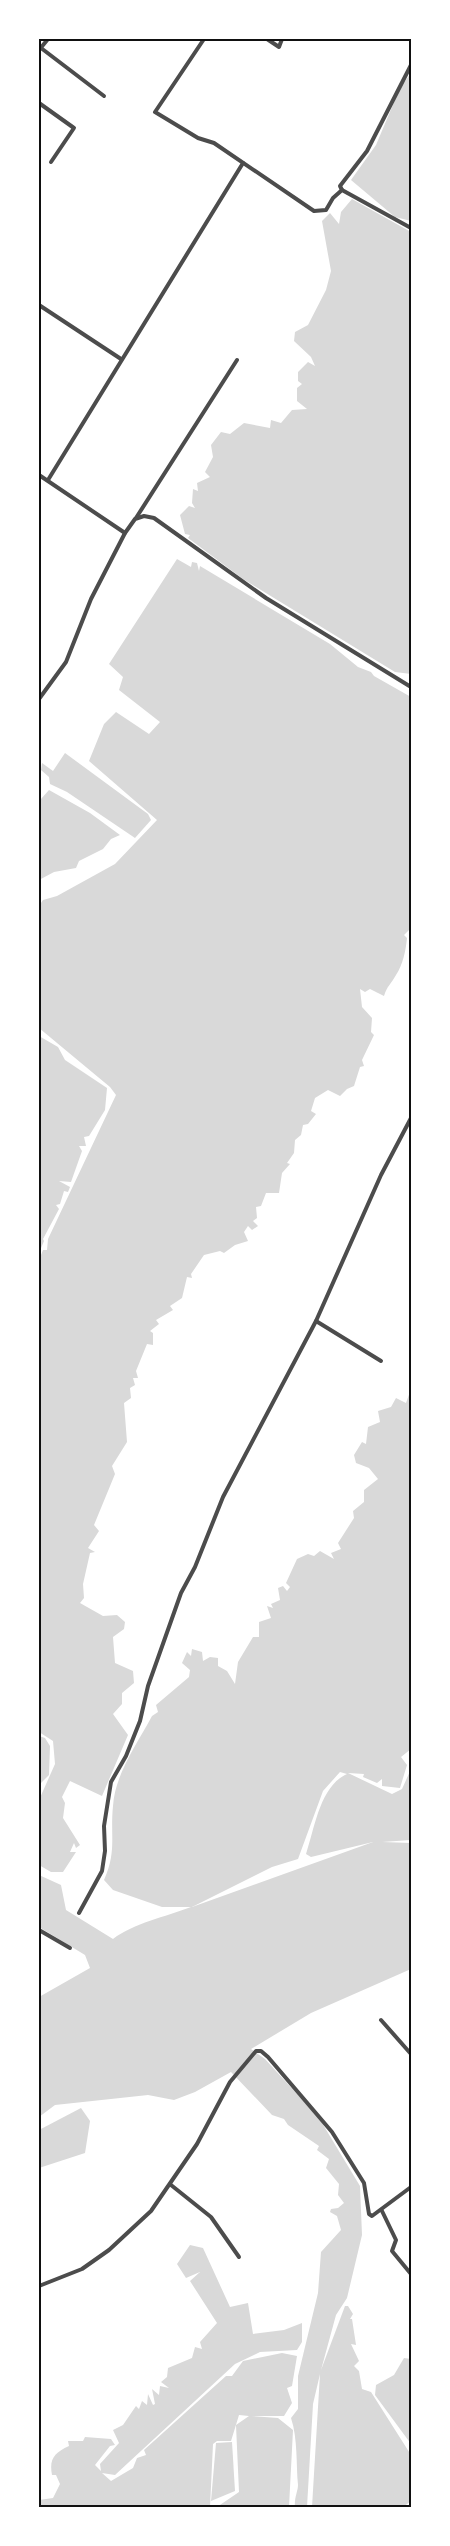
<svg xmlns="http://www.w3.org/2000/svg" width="450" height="2546" viewBox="0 0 450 2546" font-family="'Exo 2',sans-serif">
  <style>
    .water { fill: #d9d9d9; fill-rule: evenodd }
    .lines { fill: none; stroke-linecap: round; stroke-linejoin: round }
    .minor { stroke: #4c4c4c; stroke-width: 4 }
    .neatline { fill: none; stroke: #111; stroke-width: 2 }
  </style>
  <rect width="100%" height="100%" fill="#fff"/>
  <g class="water">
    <polygon points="411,73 411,221 395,217 351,180 376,145 400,88"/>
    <polygon points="352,199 411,232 411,674 395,672 243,579 188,538 190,535 185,534 180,515 189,506 195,508 192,503 193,489 198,491 197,483 210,477 205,472 213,457 211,445 221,432 230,434 244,423 270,428 271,420 281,423 292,410 307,409 297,401 297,388 302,384 298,381 298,372 308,362 315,366 311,357 294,341 295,332 308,325 326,290 331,271 322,221 330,213 339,224 341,212"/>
    <path d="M177 559 191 567 192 562 197 563 199 571 200 566 330 644 358 667 371 672 374 676 411 697V928L404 935 407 938C406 949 403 965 396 975 391 984 387 986 384 996L370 989 365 992 360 989 362 1007 372 1018 371 1032 374 1035 362 1060 364 1066 360 1067 354 1086 347 1089 340 1096 328 1090 315 1098 311 1111 316 1114 308 1124 303 1125 301 1135 295 1140 294 1153 287 1163 290 1164 282 1173 279 1193H266L261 1206 256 1207 257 1218 253 1221 258 1226 252 1230 248 1226 244 1232 248 1241 235 1245 224 1253 220 1251 204 1255 191 1274 192 1278 187 1277 182 1298 170 1306 173 1310 156 1320 159 1324 150 1331 153 1333V1345L147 1344 136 1371 138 1378H133L135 1385 130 1388 131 1398 124 1403 127 1442 112 1466 115 1474 94 1525 99 1531 88 1548 95 1552 90 1553 83 1584 84 1598 80 1603 103 1616 117 1615 125 1622 124 1629 113 1637 115 1663 133 1671 134 1683 122 1693V1704L113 1714 128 1735 102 1796 70 1781 62 1797 65 1803 63 1818 80 1845 76 1848 74 1843 70 1852H76L63 1872H51L39 1865V1800L55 1764 53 1741 39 1732V1260L43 1250H47L48 1239 116 1095 110 1087 39 1028V906L43 900 57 896 115 864 157 820 89 761 104 724 116 712 149 734 160 722 119 690 123 677 109 664Z"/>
    <polygon points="65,753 148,814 151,820 135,838 67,792 50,784 49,777 41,770 42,763 53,771"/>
    <polygon points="49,790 90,813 120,835 111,839 103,849 79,861 76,868 54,872 39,880 39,797 41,799"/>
    <polygon points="39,1036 58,1047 65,1060 107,1088 105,1110 89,1136 84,1137 86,1146 79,1146 82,1151 71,1182 59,1181 70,1187 68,1192 64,1191 60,1204 56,1205 59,1209 43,1239 44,1241 39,1253"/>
    <path d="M411 1389V1749L401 1757 407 1765 400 1788 382 1786V1779L377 1783 363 1777 364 1774 348 1773 392 1794 402 1789 411 1769V1840L382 1842 411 1843V1969L311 2013 251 2049 265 2059 319 2118 360 2186 362 2235 347 2298 336 2315 321 2370 345 2306H348L353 2314 350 2319H352L356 2345 351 2344 359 2361 354 2366 359 2371 362 2389 371 2392 411 2455V2501L403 2507H312L320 2374 313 2404 307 2507H295C294 2498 298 2491 298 2485 296 2465 298 2439 291 2418L298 2409V2376L318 2293 321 2252 341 2230 337 2216 330 2212 331 2209 338 2208 344 2203 338 2195 339 2184 326 2168 329 2159 317 2150 319 2146 288 2125 284 2119 272 2115 231 2072 195 2092 174 2100 148 2095 55 2105 39 2117V1997L90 1968 85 1955 39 1927V1875L61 1885 66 1910 113 1939C134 1923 165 1917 191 1907H162L113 1890 104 1880C117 1851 110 1836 113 1806 115 1774 137 1744 152 1716L158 1712 156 1705 189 1677 190 1670 182 1663 187 1652 191 1656 192 1649 202 1652 203 1661 210 1657 218 1658V1666L227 1671 235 1684 238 1662 253 1637H259V1622L271 1618 267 1606 273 1608 271 1604 280 1600 278 1588 283 1586 287 1591 290 1587 286 1583 297 1559 308 1554 314 1556 320 1551 334 1559 331 1553 341 1549 338 1543 354 1518 353 1511 364 1502V1490L378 1479 369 1468 356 1463 354 1455 362 1442 366 1444 368 1427 380 1422 378 1411 391 1407 396 1398 406 1403ZM340 1772 347 1774C320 1786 315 1827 306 1854L311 1857 373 1842 192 1907 272 1867 298 1859 323 1791Z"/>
    <polygon points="39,1736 45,1738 50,1746 49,1775 39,1785"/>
    <polygon points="81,2108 90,2121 85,2153 39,2168 39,2130"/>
    <path d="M190 2245 203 2248 230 2307 248 2303 253 2334 284 2330 302 2323V2342L297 2350 260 2352 235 2364 115 2475 102 2473 111 2481 133 2468 137 2458 146 2455 144 2450 226 2376H232L243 2361 282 2353 297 2356 292 2386 287 2388 292 2403 284 2416H251L278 2418 293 2430 289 2507H217L239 2492 236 2425 249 2416 239 2415 231 2441H217L213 2444 210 2507H39V2500L53 2498 60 2484 56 2475H52C49 2459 54 2453 69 2446L68 2441H83L85 2437 111 2439 115 2445 110 2446 95 2465 101 2471 100 2464 119 2443 113 2430 123 2425 136 2406 139 2409 142 2401 147 2405 148 2394 153 2405 155 2404 152 2389 159 2395 160 2386 169 2388 161 2382 167 2377 168 2368 192 2358 195 2347 202 2349 200 2342 217 2323 190 2281 200 2272 186 2278 177 2264Z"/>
    <polygon points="404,2358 411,2359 411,2444 375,2395 376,2385 394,2375"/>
    <polygon points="232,2442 235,2491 211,2501 216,2443"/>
  </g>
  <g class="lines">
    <g class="minor">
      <polyline points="204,39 155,112 198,138 214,143 314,211 326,210 333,198 342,190 411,228"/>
      <polyline points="267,39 279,47 282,39"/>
      <polyline points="41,48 104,96"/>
      <polyline points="39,50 48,39"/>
      <polyline points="39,103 74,128 51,162"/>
      <polyline points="342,190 340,186 367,151 411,65"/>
      <polyline points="39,305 121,359"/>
      <polyline points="39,475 125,533"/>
      <polyline points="48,480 243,163"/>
      <polyline points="136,518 237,360"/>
      <polyline points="39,699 66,662 91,599 125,533 135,519 144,516 154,518 266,598 411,687"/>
      <polyline points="316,1321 381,1361"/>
      <polyline points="79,1913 102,1871 105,1851 104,1826 111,1782 126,1756 140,1721 148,1686 181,1593 195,1567 223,1497 316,1321 381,1175 411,1118"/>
      <polyline points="39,1930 70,1948"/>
      <polyline points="381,2020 411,2054"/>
      <polyline points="171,2185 211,2217 239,2257"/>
      <polyline points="382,2211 396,2240 392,2251 411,2274"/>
      <polyline points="39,2286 82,2269 109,2250 151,2211 197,2144 230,2082 256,2051 261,2051 268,2057 332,2132 364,2183 369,2214 372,2216 411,2187"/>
    </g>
  </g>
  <rect width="450" height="2546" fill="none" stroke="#ffffff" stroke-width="81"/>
  <rect x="40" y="40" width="370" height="2466" class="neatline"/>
</svg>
